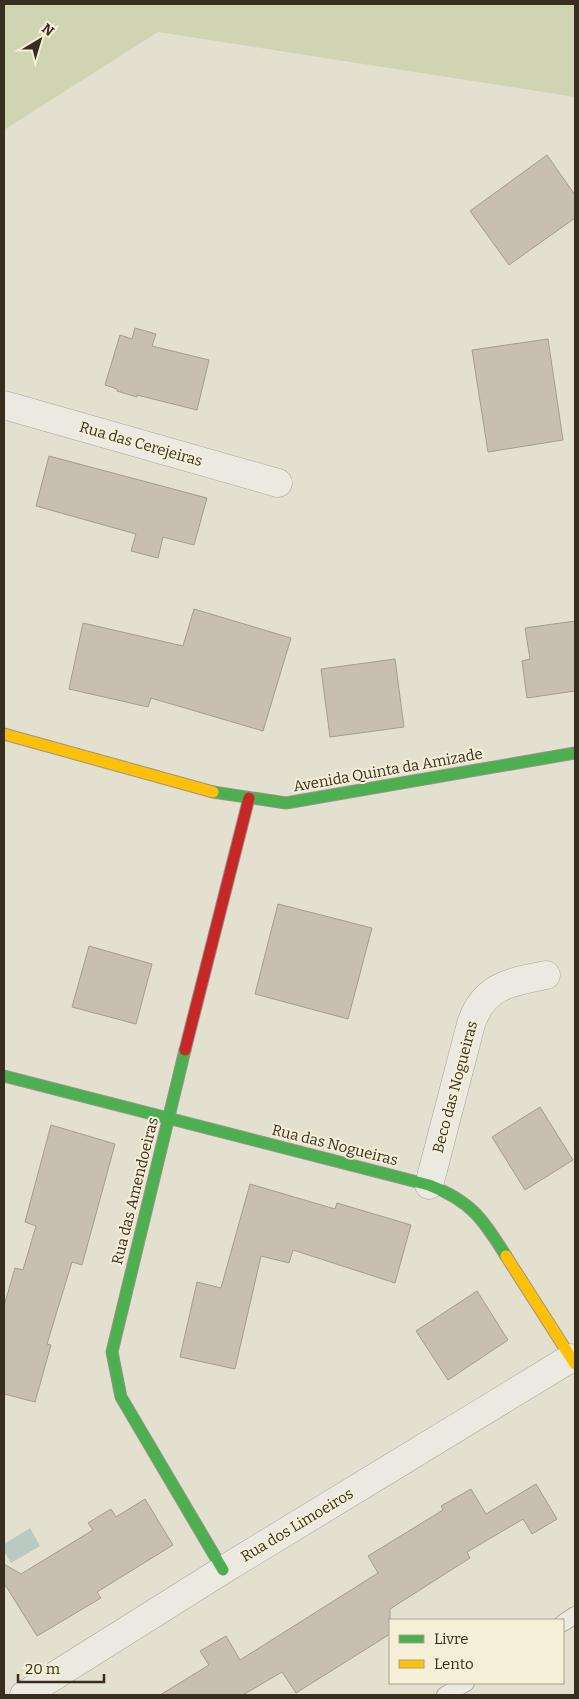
<svg xmlns="http://www.w3.org/2000/svg" width="579" height="1699" viewBox="0 0 579 1699" font-family="Bitter,serif">
  <style>
    .green { fill: #d0d4b2 }
    .water { fill: #bacac2 }
    .building { fill: #c8bfb0; stroke: #a49c8e }
    .lines { fill: none; stroke-linecap: round; stroke-linejoin: round }
    .lane-casing { stroke: #a9a598; stroke-width: 18 }
    .street-casing { stroke: #a9a598; stroke-width: 29 }
    .fast-casing { stroke: #999488; stroke-width: 13 }
    .slow-casing { stroke: #999488; stroke-width: 13 }
    .jam-casing { stroke: #999488; stroke-width: 13 }
    .lane { stroke: #eceae0; stroke-width: 16 }
    .street { stroke: #eceae0; stroke-width: 28 }
    .fast { stroke: #4caf50; stroke-width: 11 }
    .slow { stroke: #ffc107; stroke-width: 11 }
    .jam { stroke: #c62828; stroke-width: 11 }
    .labels { text-anchor: middle; dominant-baseline: central; stroke-width: 4; stroke-linejoin: round; paint-order: stroke }
    .street-label { font-size: 15px; fill: #382e20; stroke: #f4efd6 }
  </style>
  <rect width="100%" height="100%" fill="#e4e0cf"/>
  <polygon class="green" points="4,4 575,4 575,97 158,32 4,130"/>
  <polygon class="water" points="30,1528 40,1546 11,1563 4,1551 4,1544"/>
  <g class="building">
    <polygon points="547,155 575,195 575,218 509,265 470,211"/>
    <polygon points="135,328 156,334 152,346 209,360 197,410 137,395 137,397 117,391 117,389 105,385 120,335 132,339"/>
    <polygon points="548,339 563,440 488,452 472,350"/>
    <polygon points="49,456 207,498 194,545 163,537 158,558 131,551 136,534 36,506"/>
    <polygon points="194,609 291,638 263,731 151,698 148,707 69,689 83,623 183,646"/>
    <polygon points="575,621 575,691 527,698 522,661 530,659 525,628"/>
    <polygon points="395,659 404,727 330,737 321,669"/>
    <polygon points="278,904 372,928 348,1019 255,994"/>
    <polygon points="89,946 152,964 136,1024 72,1007"/>
    <polygon points="540,1107 573,1160 525,1190 492,1137"/>
    <polygon points="51,1125 115,1144 82,1265 72,1262 47,1344 51,1345 35,1402 4,1394 4,1306 15,1268 23,1270 36,1226 25,1222"/>
    <polygon points="250,1184 335,1209 337,1203 411,1225 395,1283 293,1250 289,1263 261,1256 235,1369 180,1357 197,1282 221,1288"/>
    <polygon points="477,1291 508,1340 448,1380 416,1331"/>
    <polygon points="536,1484 557,1519 532,1534 523,1519 467,1552 470,1558 390,1609 390,1634 296,1693 282,1672 243,1695 160,1695 209,1665 200,1651 226,1636 240,1660 378,1573 368,1556 443,1510 441,1506 471,1489 486,1514"/>
    <polygon points="145,1499 173,1545 97,1592 101,1598 37,1636 4,1583 4,1564 21,1574 93,1530 88,1523 111,1509 116,1517"/>
  </g>
  <g class="lines">
    <g class="lane-casing">
      <g id="lane">
        <polyline points="563,1623 575,1615"/>
        <polyline points="445,1695 466,1683"/>
      </g>
    </g>
    <g class="street-casing">
      <g id="street">
        <polyline points="4,405 278,483"/>
        <path d="M429 1185 471 1024C484 985 511 982 546 975"/>
        <polyline points="24,1695 223,1570 571,1358"/>
      </g>
    </g>
    <g class="fast-casing">
      <g id="fast">
        <polyline points="213,792 286,803 575,753"/>
        <polyline points="185,1050 112,1352 121,1397 223,1570"/>
        <path d="M4 1076 429 1185C471 1201 483 1219 506 1256"/>
      </g>
    </g>
    <g class="slow-casing">
      <g id="slow">
        <polyline points="4,734 213,792"/>
        <polyline points="506,1256 575,1364"/>
      </g>
    </g>
    <g class="jam-casing">
      <polyline id="jam" points="185,1050 249,798"/>
    </g>
    <use href="#lane" class="lane"/>
    <use href="#street" class="street"/>
    <use href="#fast" class="fast"/>
    <use href="#slow" class="slow"/>
    <use href="#jam" class="jam"/>
  </g>
  <g class="labels">
    <g class="street-label">
      <text transform="translate(141 444) rotate(16)">Rua das Cerejeiras</text>
      <text transform="translate(388 770) rotate(-10)">Avenida Quinta da Amizade</text>
      <text transform="translate(455 1087) rotate(-75)">Beco das Nogueiras</text>
      <text transform="translate(335 1145) rotate(14)">Rua das Nogueiras</text>
      <text transform="translate(135 1191) rotate(-76)">Rua das Amendoeiras</text>
      <text transform="translate(297 1525) rotate(-31)">Rua dos Limoeiros</text>
    </g>
  </g>
  <rect width="579" height="1699" fill="none" stroke="#382e20" stroke-width="10"/>
  <rect x="389" y="1619" width="175" height="65" fill="#f4efd6" stroke="#a9a28d"/>
  <rect x="399" y="1635" width="25" height="8" fill="#4caf50" stroke="#a9a28d"/>
  <text x="434" y="1644" font-size="15" fill="#382e20">Livre</text>
  <rect x="399" y="1660" width="25" height="8" fill="#ffc107" stroke="#a9a28d"/>
  <text x="434" y="1669" font-size="15" fill="#382e20">Lento</text>
  <g transform="translate(40 40) rotate(38)" stroke="#f4efd6" stroke-width="4" paint-order="stroke">
  <path d="M0-4L9 19L0 12L-9 19Z" fill="#382e20"/>
  <text y="-8" font-size="14" font-weight="bold" text-anchor="middle" fill="#382e20">N</text>
  </g>
  <path d="M18 1674v8h86v-8" fill="none" stroke="#382e20" stroke-width="2.5"/>
  <text x="25" y="1674" font-size="15" fill="#382e20" stroke="#f4efd6" stroke-width="4" paint-order="stroke">20 m</text>
</svg>
